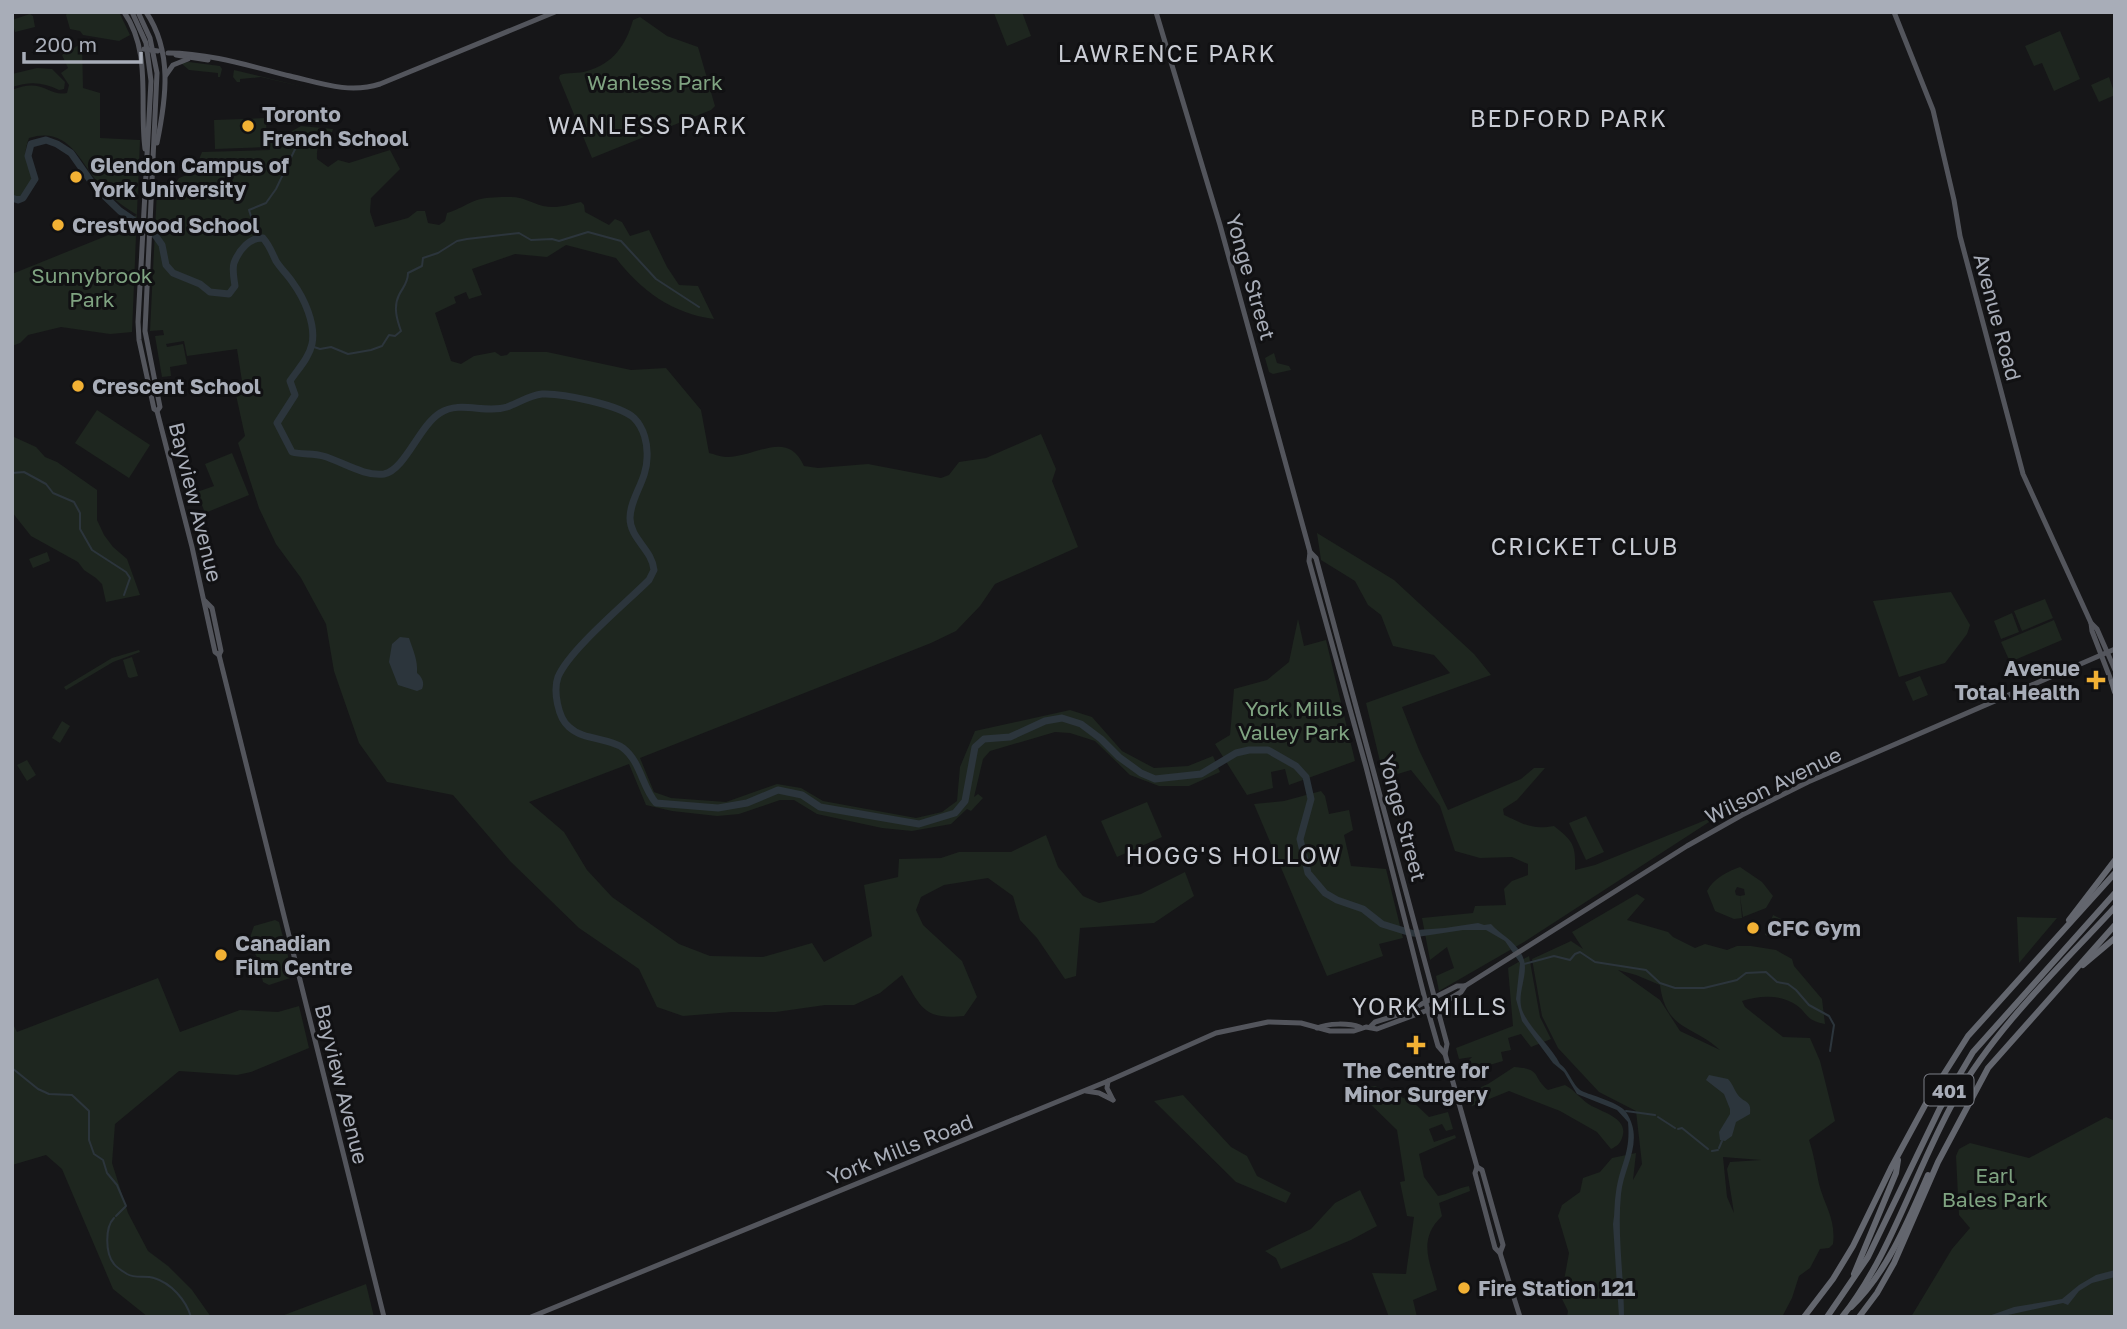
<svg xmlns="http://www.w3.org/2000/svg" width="2127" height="1329" viewBox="0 0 2127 1329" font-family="'Golos Text',sans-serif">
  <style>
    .green { fill: #1e261f; fill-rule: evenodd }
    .water { fill: #2c353c }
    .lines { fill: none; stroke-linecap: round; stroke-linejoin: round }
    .stream { stroke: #2c353c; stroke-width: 2 }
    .river { stroke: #2c353c; stroke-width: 7 }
    .major { stroke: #53555c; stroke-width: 5 }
    .highway { stroke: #63666e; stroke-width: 6 }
    .major-bridge { stroke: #53555c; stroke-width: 5 }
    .poi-dot { fill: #f2b134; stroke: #111113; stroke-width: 2.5 }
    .labels { text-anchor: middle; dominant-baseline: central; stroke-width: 6; stroke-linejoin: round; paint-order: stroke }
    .shield { fill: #111113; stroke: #7b7e86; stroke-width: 2 }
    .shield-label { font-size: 19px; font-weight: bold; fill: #a8adb8 }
    .park-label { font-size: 21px; fill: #7fa381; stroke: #111113 }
    .poi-label { font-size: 21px; font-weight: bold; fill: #a8adb8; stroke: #111113; text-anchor: start }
    .street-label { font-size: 21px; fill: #a8adb8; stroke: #111113 }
    .neighbourhood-label { font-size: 23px; letter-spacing: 2px; fill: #c9ccd4; stroke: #111113 }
  </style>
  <rect width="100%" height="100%" fill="#161618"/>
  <g class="green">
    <polygon points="68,12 119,12 130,35 119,41 83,35 80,31 70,29 66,15"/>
    <polygon points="1022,12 1031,36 1007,46 994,13"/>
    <polygon points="30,14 33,16 35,27 15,32 12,20"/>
    <path d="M640 17 667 36 698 47 715 106 711 110 592 158 559 78 560 75C568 72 578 74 587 71 613 64 626 45 633 20Z"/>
    <polygon points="2060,31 2080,79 2054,91 2042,63 2034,66 2025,46"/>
    <path d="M82 43 83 88 100 93V138L140 140 132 332 110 334 61 327 28 335 20 343 12 346V274L116 232 114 225 137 215C123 206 110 197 99 184 79 160 68 126 29 138 21 160 29 160 33 179L20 198 14 197 12 194V90C43 77 48 97 67 93L69 85 61 73 68 68 62 55Z"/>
    <polygon points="189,62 220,66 222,69 220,77 218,77 218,73 189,70 181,63"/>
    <path d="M37 68 52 69 65 82 64 89 59 90C43 82 30 81 12 87V74Z"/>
    <polygon points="234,70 308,88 261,77 240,79 240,82 237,82 233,77"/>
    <polygon points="2109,77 2115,95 2099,102 2091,85"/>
    <polygon points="266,118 267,147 215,149 214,120"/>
    <path d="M301 126 333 129C329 146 316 134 317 159L328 167 338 160 349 163 390 150 400 169 371 198 370 212 375 227 408 218 417 211H425L428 223 439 225 445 221 447 213C458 210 466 204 477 200 487 197 500 197 511 197 524 197 531 203 543 206 557 209 567 205 581 202L584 205 585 212 609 225 615 219 622 222 630 236 649 230 667 267 679 285 698 286 714 319C673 314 640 290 616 258L566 245 547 257 515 254 472 269 482 295 469 299 466 292 454 297 456 303 435 313 451 361 461 364 474 356 495 352 501 356 507 355 510 352H547L631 370 666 368 701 410 709 453C714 454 721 457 726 457 755 458 787 428 804 466L818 468 868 464 941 478 949 475 959 462 986 458 1041 434 1056 469 1052 481 1078 547 995 584 980 606 956 631 931 643 640 758 654 792 671 798 726 802 777 784 801 788 823 801 916 818 942 812 957 801 960 767 975 731 1070 710 1092 717 1122 751 1154 768 1188 766 1213 756 1220 772 1189 786H1159L1130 775 1095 741 1070 733 1055 732 990 751 983 759 974 797 978 794 983 798 971 811 967 809 951 824 912 831 882 828 817 814 794 800H780L739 814 717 816 672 811 646 805 629 764 529 802 564 832 587 870 612 897 679 944 710 956 763 957 812 943 824 962 872 936 864 885 898 877 899 859 941 858 959 852H1011L1046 835 1058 867 1083 896 1099 903 1141 894 1185 872 1194 896 1154 923 1080 928 1076 976 1065 979 1037 938 1020 920 1013 896 988 878 944 885 921 897 916 910 923 925 962 961 977 997 964 1016C923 1020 921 1007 902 975L880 993 854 1005H825L776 1012H732L683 1016 657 1007 639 969 579 928 510 861 453 795 387 782 359 743 334 671 326 624 301 578 276 544 259 508 238 443 245 436 236 395 244 394 237 349 187 356 184 341 166 344 167 347 183 344 187 364 170 367 171 376 162 377 155 336 164 335 163 330 150 331 157 190H171L179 178 194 172 202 152 270 150V143H282L285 135Z"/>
    <polygon points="1274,353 1277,363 1289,366 1291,370 1273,374 1269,372 1265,358"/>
    <polygon points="97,410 150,445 129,478 75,443"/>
    <polygon points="12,427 14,437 36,447 45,457 57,462 97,490 97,520 104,535 113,547 127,559 140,595 106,602 102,584 96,578 84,570 78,562 31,536 12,512"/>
    <polygon points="232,453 249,495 205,513 197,492 214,486 205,464"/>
    <path d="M1317 533 1394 580 1474 654 1491 675 1402 707 1419 750 1448 810 1521 779 1534 768H1545L1517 800 1503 809 1504 815C1524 824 1531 830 1554 826 1573 841 1576 845 1575 870L1595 865 1723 813 1524 942 1439 991 1436 976 1454 968 1447 947 1430 960 1422 918 1473 913 1475 906 1506 905 1504 889 1512 881 1528 875V864L1512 857 1480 858 1455 851 1440 806 1411 770 1384 778 1366 703 1450 673 1434 655 1393 646 1381 615 1368 605 1355 581 1321 560Z"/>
    <polygon points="47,552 50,561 33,568 29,559"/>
    <polygon points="1951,592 1970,625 1967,634 1945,663 1899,677 1873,601"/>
    <polygon points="2045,599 2053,618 2022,631 2014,611"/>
    <polygon points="2012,613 2019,632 2001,639 1994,621"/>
    <polygon points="1298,619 1304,646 1326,640 1355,761 1289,785 1285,769 1271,772 1273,788 1247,795 1215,744 1230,735 1234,689 1267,680 1289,662"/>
    <polygon points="2054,620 2062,640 2010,662 2001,642"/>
    <polygon points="139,650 140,652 113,662 66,690 64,687 112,658"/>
    <polygon points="132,657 138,676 130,678 128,677 123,660"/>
    <polygon points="1920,676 1928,695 1913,701 1905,682"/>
    <polygon points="62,721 70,726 60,743 52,738"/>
    <polygon points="27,760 36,775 27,781 17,765"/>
    <polygon points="1321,791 1325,796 1329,814 1349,810 1353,830 1344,835 1351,866 1386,869 1403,938 1379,944 1383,956 1327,976 1254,804 1284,801"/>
    <polygon points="1147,802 1162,837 1117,857 1101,821"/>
    <polygon points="1586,816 1604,852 1586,860 1569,823"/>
    <path d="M1740 867 1762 882 1773 896 1766 908 1743 917 1740 896 1745 895 1744 889 1737 887 1735 891 1736 895 1740 896 1742 918 1734 919 1715 911 1707 891C1713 879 1728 871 1740 867Z"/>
    <path d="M1637 894 1645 899 1627 920 1668 932 1673 937 1695 948 1705 944 1727 950 1737 946H1751L1776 950 1792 959 1794 966 1822 999 1825 1024C1803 1020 1808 1011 1793 1003 1777 994 1758 996 1742 1001L1745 1007 1783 1037 1810 1038 1820 1061 1835 1121 1809 1140C1814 1155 1816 1169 1819 1184 1825 1207 1836 1219 1833 1244L1829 1248 1820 1249 1810 1268 1799 1276 1792 1298 1782 1317H1567L1568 1311 1561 1297 1569 1253 1558 1216 1562 1205 1580 1192 1583 1178 1600 1172 1612 1158 1636 1153 1633 1180 1642 1164 1636 1111 1599 1092 1558 1048 1542 1016 1532 959 1571 941 1583 949 1572 932ZM1618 970 1636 975 1660 985C1666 1031 1693 1025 1720 1050L1680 1031 1660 1000ZM1723 1157 1761 1160 1730 1162 1727 1169 1734 1213 1727 1197Z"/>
    <polygon points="1773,915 1781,919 1774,938 1765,935"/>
    <polygon points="2017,917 2057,918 2019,963"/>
    <polygon points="275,920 279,922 293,975 290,978 269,985 263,982 257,957 248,943 254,926"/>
    <polygon points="1529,956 1540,1017 1551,1039 1531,1047 1521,1034 1508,1038 1511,1050 1501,1052 1503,1061 1483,1067 1482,1064 1479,1070 1473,1071 1469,1060 1472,1057 1459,1059 1456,1048 1513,1026 1508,968"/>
    <polygon points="158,978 180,1032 240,1010 278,1012 299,1006 309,1048 251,1072 237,1075 179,1071 115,1124 112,1163 128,1213 148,1251 168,1266 192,1290 211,1317 148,1317 113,1289 62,1169 46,1155 12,1165 12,1022 17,1032"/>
    <path d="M1514 1067C1543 1069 1531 1076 1548 1090L1565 1085C1574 1090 1579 1097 1587 1103 1599 1112 1630 1117 1622 1138 1620 1144 1617 1146 1611 1149L1597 1132 1560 1111 1509 1091 1472 1106 1467 1093 1488 1084Z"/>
    <path d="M1375 1086 1413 1102 1429 1117 1448 1112 1453 1129 1446 1131 1442 1124 1429 1129 1434 1142 1455 1135 1456 1138 1419 1154 1424 1177 1438 1196C1449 1194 1457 1188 1469 1186L1470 1191 1439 1203 1442 1216C1417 1240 1430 1261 1437 1290L1413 1300 1417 1317H1389L1372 1273 1406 1274 1414 1217 1407 1216 1400 1182 1405 1181 1397 1130 1356 1090Z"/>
    <polygon points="1183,1095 1231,1147 1247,1156 1257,1176 1291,1193 1286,1203 1236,1182 1154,1101"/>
    <polygon points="2106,1117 2115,1121 2115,1317 1911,1317 1952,1249 1970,1228 1959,1215 1956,1156 1959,1149 1970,1143 2029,1158"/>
    <polygon points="1360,1190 1377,1226 1351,1240 1281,1269 1276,1258 1265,1251 1311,1229 1335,1203"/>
    <polygon points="366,1284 374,1317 279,1317"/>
  </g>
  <g class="water">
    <path d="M400 637 409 638C413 650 418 660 417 673 422 677 425 683 422 689L417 691 398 685 389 662 392 644Z"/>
    <path d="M1478 923 1484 925 1491 924C1501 935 1514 940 1522 955 1531 972 1516 992 1522 1010 1529 1028 1551 1046 1560 1064 1570 1071 1573 1088 1584 1092 1594 1096 1620 1103 1626 1112 1645 1141 1624 1165 1621 1194 1617 1235 1624 1276 1624 1317H1619L1613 1224C1615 1213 1614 1203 1616 1192 1620 1163 1631 1154 1628 1122L1617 1110 1577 1094 1564 1072 1553 1063 1522 1021 1516 999 1520 963 1505 941 1486 930H1463L1417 937 1410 936 1402 931 1445 928Z"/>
    <path d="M1709 1075 1728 1079C1733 1084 1734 1090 1738 1095 1744 1103 1752 1100 1750 1114L1736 1122 1732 1136 1725 1141 1720 1140 1719 1132 1730 1114V1109L1724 1094 1706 1080Z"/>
    <polygon points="2115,1270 2115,1277 2092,1283 2079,1291 2068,1305 2063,1303 1999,1317 1986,1317 2014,1307 2062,1299 2079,1285 2096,1275"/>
  </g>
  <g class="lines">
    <g class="stream">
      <polyline points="255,229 249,210 266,203 276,189 298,143 312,137"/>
      <polyline points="256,233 257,237"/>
      <path d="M311 346 320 349 331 347 348 354 371 350 382 346 389 335 395 336 401 331C397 320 393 307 399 295 403 287 408 283 408 273L422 266 423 258 438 253 457 241 467 239 519 233 531 240 552 239 559 241 588 232 621 241 656 279 699 307"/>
      <polyline points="12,473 24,472 46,484 53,493 74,502 80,513 80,529 92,550 126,572 130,578 124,595"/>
      <polyline points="1524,964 1554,956 1570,960 1575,954 1580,952 1595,962 1646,970 1660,983 1675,988 1704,988 1737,980 1746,973 1766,972 1777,982 1788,984 1796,990 1809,1005 1829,1016 1834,1025 1830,1051"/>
      <polyline points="12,1068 38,1089 49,1094 72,1095 89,1111 89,1140 94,1154 103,1160 107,1173 117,1185 126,1206 116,1216"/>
      <polyline points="1626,1111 1655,1115"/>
      <polyline points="1658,1117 1675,1128"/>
      <polyline points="1678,1129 1682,1128 1708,1149"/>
      <polyline points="1719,1148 1722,1141"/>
      <polyline points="1712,1151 1718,1150"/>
      <path d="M114 1218C105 1227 105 1253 114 1264 117 1268 124 1272 127 1274 136 1279 145 1275 154 1278 171 1283 186 1300 191 1317"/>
    </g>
    <path class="river" d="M12 198 18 200 23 198 35 179 28 156 31 144 46 140 57 144 71 153 95 187 120 211 155 235 162 245 166 265 173 273 200 284 210 292 229 294 235 286C234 279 232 269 234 263 239 250 250 237 263 238 270 246 272 253 276 261 281 269 288 275 293 283 304 298 316 324 312 344 309 358 298 369 290 381L295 395 277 423 292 452C302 455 313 453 323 456 341 461 365 477 384 474 405 470 419 426 440 413 460 400 485 414 507 407 518 403 530 395 542 394 562 393 620 405 634 418 644 428 648 444 647 458 647 480 630 498 630 518 630 539 652 549 654 570L649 580C626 603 569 650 558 677 553 691 558 718 569 727 584 741 608 737 623 748 641 762 642 787 656 803L718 808 747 803 778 790 802 795 820 807 919 824 955 813 965 801 975 747 984 739 1010 737 1045 721 1062 718 1081 724 1101 739 1119 757 1141 773 1155 779 1201 774 1236 753 1249 750H1268L1296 766 1306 777 1311 799 1300 839 1308 873 1325 893 1337 900 1363 909 1382 924 1411 933"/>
    <g class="major">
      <path d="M124 12C152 52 139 103 145 149"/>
      <polyline points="132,12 146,43 151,81 138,322 139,340 154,409 157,411 192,547 215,652 219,655 384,1317"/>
      <polyline points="138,12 150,38 157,73 145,331 160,407 157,411"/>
      <path d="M146 12C173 52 166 99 157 143"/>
      <polyline points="1156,12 1220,225 1310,552 1309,561 1366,767 1428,1011 1438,1046 1445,1054 1477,1167 1482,1170 1503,1245 1500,1253"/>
      <polyline points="1894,12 1933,110 1954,200 1960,236 2023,474 2091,623 2092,631 2112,683"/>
      <path d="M168 53C209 53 250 66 290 76 320 83 349 94 380 84L555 12"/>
      <polyline points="176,55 208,60"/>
      <polyline points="166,75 173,65 188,59"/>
      <polyline points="1310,552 1316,558 1447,1044 1445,1054"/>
      <polyline points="205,601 212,608 221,651 219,655"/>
      <polyline points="2091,623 2097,629 2115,670"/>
      <polyline points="1371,1026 1375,1022 1404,1013 1457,986 1465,986 1687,846 1742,815 1808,782 2115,649"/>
      <path d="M1317 1028C1328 1023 1349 1023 1360 1027"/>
      <polyline points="1108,1081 1107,1088 1113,1100"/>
      <polyline points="1086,1091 1099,1093 1113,1100"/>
      <polyline points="1477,1167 1475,1173 1495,1248 1500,1253 1520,1317"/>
      <polyline points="531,1317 1108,1081 1216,1033 1268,1022 1301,1023 1330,1031 1354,1031 1366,1027 1377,1029 1436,1007 1461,992 1465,986"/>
    </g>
    <g class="highway">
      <polyline points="2112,682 2115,692"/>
      <polyline points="2069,920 2115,860"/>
      <polyline points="2083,965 2115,938"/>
      <polyline points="1854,1274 1896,1173 1898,1160"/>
      <path d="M1851 1307C1887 1273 1909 1219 1928 1175"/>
      <polyline points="1804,1317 1833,1279 1853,1246 1891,1168 1930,1096 1968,1036 2115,873"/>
      <polyline points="1827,1317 1868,1257 1940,1108 1973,1052 2115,893"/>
      <path d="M1842 1317C1891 1256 1916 1168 1955 1099 1996 1027 2059 968 2115 907"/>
      <polyline points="1859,1317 1877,1293 1894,1263 1938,1162 1988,1068 2115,925"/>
    </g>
    <polyline class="major-bridge" points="144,49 158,51"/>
  </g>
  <g class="poi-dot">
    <circle cx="248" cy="126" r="7"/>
    <circle cx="76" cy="177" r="7"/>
    <circle cx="58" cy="225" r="7"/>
    <circle cx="78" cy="386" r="7"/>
    <path d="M2092.5 669.5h7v7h7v7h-7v7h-7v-7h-7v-7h7z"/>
    <circle cx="1753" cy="928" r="7"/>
    <circle cx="221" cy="955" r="7"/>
    <path d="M1412.5 1034.5h7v7h7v7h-7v7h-7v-7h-7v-7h7z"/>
    <circle cx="1464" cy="1288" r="7"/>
  </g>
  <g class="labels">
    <rect class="shield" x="1924.5" y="1074.5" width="49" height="31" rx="5"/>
    <g class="shield-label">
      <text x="1949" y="1090">401</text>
    </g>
    <g class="park-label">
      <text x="655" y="82">Wanless Park</text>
      <text x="92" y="275">Sunnybrook<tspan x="92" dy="24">Park</tspan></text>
      <text x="1294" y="708">York Mills<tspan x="1294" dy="24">Valley Park</tspan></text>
      <text x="1995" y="1175">Earl<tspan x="1995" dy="24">Bales Park</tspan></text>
    </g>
    <g class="poi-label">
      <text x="262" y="114">Toronto<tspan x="262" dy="24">French School</tspan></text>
      <text x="90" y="165">Glendon Campus of<tspan x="90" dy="24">York University</tspan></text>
      <text x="72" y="225">Crestwood School</text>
      <text x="92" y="386">Crescent School</text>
      <text x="2080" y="668" text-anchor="end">Avenue<tspan x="2080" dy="24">Total Health</tspan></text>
      <text x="1767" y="928">CFC Gym</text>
      <text x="235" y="943">Canadian<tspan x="235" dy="24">Film Centre</tspan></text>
      <text x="1416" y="1070" text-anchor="middle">The Centre for<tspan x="1416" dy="24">Minor Surgery</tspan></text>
      <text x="1478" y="1288">Fire Station 121</text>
    </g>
    <g class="street-label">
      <text transform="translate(1251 277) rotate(74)">Yonge Street</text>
      <text transform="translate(1998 317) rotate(75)">Avenue Road</text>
      <text transform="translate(196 502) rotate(76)">Bayview Avenue</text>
      <text transform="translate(1773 785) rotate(-26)">Wilson Avenue</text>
      <text transform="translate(1403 818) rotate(75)">Yonge Street</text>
      <text transform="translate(342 1084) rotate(76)">Bayview Avenue</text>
      <text transform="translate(900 1149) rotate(-22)">York Mills Road</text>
    </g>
    <g class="neighbourhood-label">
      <text x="1167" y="53">LAWRENCE PARK</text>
      <text x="1569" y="118">BEDFORD PARK</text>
      <text x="648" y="125">WANLESS PARK</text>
      <text x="1585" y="546">CRICKET CLUB</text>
      <text x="1234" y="855">HOGG'S HOLLOW</text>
      <text x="1430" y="1006">YORK MILLS</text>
    </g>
  </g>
  <rect width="2127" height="1329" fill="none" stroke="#a8adb8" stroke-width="28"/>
  <path d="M24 52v10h117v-10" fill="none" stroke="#a8adb8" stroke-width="3.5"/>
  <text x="35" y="52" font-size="21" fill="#a8adb8" stroke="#111113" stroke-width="5" paint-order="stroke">200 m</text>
</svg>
